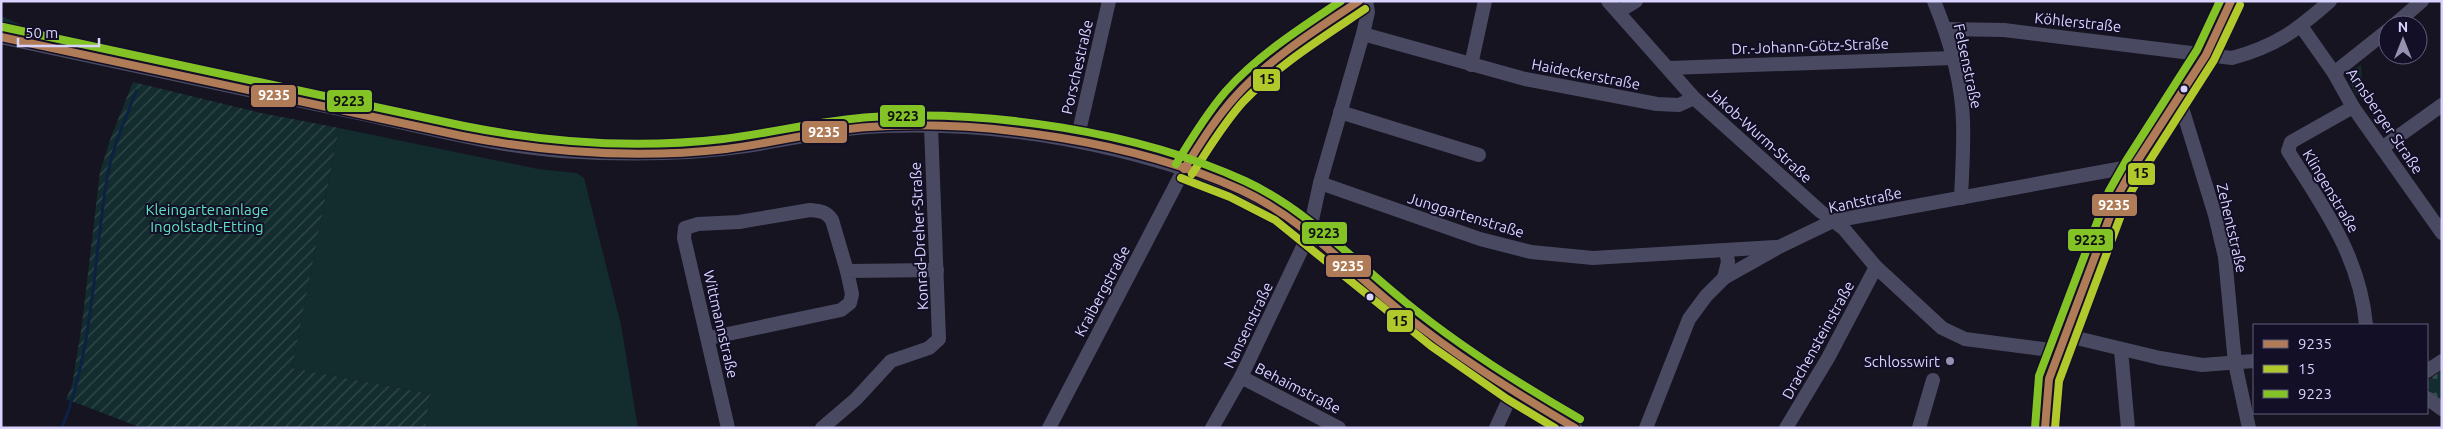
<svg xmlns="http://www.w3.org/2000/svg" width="2443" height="429" viewBox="0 0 2443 429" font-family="Ubuntu,sans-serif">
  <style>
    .green { fill: #132c2d }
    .forest { fill: url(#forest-firs) }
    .cemetery { fill: url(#cemetery-stones) }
    .garden { fill: url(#garden-furrows) }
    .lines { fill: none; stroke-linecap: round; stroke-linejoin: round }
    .stream { stroke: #0d2144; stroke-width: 3 }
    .minor { stroke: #4a4962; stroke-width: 14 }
    .bus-1-casing { stroke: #130f26; stroke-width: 11 }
    .bus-2-casing { stroke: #130f26; stroke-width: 11 }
    .bus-3-casing { stroke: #130f26; stroke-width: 11 }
    .bus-1 { stroke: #b07c57; stroke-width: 8 }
    .bus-2 { stroke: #b2c92b; stroke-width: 8 }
    .bus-3 { stroke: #84c326; stroke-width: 8 }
    .bus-dot { fill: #d9d4ff; stroke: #130f26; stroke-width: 2 }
    .poi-dot { fill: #9591b1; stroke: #130f26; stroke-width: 2 }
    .labels { text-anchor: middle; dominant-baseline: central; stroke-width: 4; stroke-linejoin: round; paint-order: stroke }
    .street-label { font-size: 15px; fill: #d9d4ff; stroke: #130f26 }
    .park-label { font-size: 15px; fill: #5fe0c0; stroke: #130f26 }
    .poi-label { font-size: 15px; fill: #d9d4ff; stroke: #130f26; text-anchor: end }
    .line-badge { stroke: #130f26; stroke-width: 2 }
    .badge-label { font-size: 14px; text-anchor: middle; font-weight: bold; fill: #fff }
    .pale-badge-label { font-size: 14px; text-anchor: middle; font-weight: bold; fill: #111 }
  </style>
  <defs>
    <pattern id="forest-firs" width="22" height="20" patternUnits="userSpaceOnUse" patternTransform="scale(1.25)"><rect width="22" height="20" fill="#132c2d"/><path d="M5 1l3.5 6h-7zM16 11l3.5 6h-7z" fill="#354a4c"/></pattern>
    <pattern id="cemetery-stones" width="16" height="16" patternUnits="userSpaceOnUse" patternTransform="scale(1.25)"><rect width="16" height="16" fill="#132c2d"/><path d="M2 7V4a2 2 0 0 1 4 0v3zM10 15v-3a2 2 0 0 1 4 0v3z" fill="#354a4c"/></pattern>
    <pattern id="garden-furrows" width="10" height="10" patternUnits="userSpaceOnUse" patternTransform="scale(1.25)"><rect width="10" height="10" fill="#132c2d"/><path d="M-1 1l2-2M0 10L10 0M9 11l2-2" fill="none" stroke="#354a4c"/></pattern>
  </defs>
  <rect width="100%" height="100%" fill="#161421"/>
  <g class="green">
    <path d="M2361 65 2363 92 2357 95C2352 87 2347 82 2349 72Z"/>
    <polygon points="339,128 538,169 577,173 584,178 621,325 638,428 425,428 430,394 292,368"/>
  </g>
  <polygon class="forest" points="1,16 21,25 17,35 1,32"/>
  <polygon class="cemetery" points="2442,370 2442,402 2427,388 2427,381"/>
  <polygon class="garden" points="133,82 261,113 339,128 292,368 430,394 425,428 142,428 66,399 72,386 82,324 100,172 111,137"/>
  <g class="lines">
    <path class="stream" d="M62 428C93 350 93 267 106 185 110 152 125 121 136 91"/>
    <g class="minor">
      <polyline points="1608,1 1694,98 1820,211 1844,229 1876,267 1942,328 1965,339 2058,351"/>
      <path d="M1934 1C1949 38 1962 80 1963 121 1964 147 1962 173 1961 198"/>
      <polyline points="1618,12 1636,1"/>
      <polyline points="2394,25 2422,1"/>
      <polyline points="2301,26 2334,73 2353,107 2442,233"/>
      <path d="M1945 29 2004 30 2232 58C2276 46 2296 31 2330 1"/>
      <polyline points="1363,34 1525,79 1657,104 1679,105 1694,98"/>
      <path d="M1 37C122 63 242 89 363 114 428 128 495 146 561 151 622 155 685 155 746 146 793 139 839 127 887 126 1000 122 1111 142 1217 180 1289 205 1342 264 1400 311 1455 354 1514 393 1575 428"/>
      <polyline points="1471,65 1485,1"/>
      <polyline points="1669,68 1953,58"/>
      <polyline points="2334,73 2388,30"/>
      <polyline points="2179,98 2215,215 2225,257 2235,363 2249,428"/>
      <path d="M2353 107 2291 142 2288 151C2324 208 2360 257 2366 325"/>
      <polyline points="1340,112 1479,155"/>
      <polyline points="1077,140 1109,1"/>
      <polyline points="2382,148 2442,105"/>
      <polyline points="1320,183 1480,239 1531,252 1593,258 1775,247"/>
      <polyline points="1724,278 1728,262 1726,250"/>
      <polyline points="2064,335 2160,358 2202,365 2254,361"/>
      <polyline points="709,338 841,310 850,303 852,294 847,271 937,270"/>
      <polyline points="2121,350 2128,428"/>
      <polyline points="2427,371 2442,361"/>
      <polyline points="1241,377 1339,428"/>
      <polyline points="2427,398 2442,409"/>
      <path d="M728 428 684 238 685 228 698 224 739 222 810 210C820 211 826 211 832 220L847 271"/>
      <polyline points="822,428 856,399 891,361 929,348 939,339 931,126"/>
      <polyline points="1049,428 1181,175 1217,119 1242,89 1280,55 1359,1"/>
      <polyline points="1212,428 1241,377 1309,234 1320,183 1363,34 1368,12 1366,1"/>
      <polyline points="1496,428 1513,391"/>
      <polyline points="1646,428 1689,319 1706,296 1724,278 1779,247 1833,221 2134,166"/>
      <polyline points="1786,428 1828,358 1876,267"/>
      <polyline points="1919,428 1933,380"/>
      <polyline points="2045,428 2045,409 2049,379 2058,351 2118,195 2134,166 2206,55 2231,1"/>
    </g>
    <g class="bus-1-casing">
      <g id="bus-1">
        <path d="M1 37 462 136C549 153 638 159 726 149 774 143 821 130 869 127 984 119 1136 142 1241 190 1302 218 1348 269 1399 310 1454 355 1514 392 1575 428"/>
        <path d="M1184 169C1200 144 1215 119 1235 97 1270 58 1316 30 1359 1"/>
        <polyline points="2045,428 2049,379 2118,195 2134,166 2206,55 2231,1"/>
      </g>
    </g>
    <g class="bus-2-casing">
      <g id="bus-2">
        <path d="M1192 174C1208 150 1223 124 1243 102 1278 65 1322 38 1365 9"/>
        <polyline points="1181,178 1230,197 1275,220 1431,346 1507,399 1555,428"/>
        <polyline points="2055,428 2059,381 2127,199 2143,171 2214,60 2240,5"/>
      </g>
    </g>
    <g class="bus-3-casing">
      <g id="bus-3">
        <path d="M3 27 464 126C549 143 636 149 723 139 773 133 822 120 872 117 991 110 1137 131 1245 181 1306 209 1353 260 1404 301 1459 346 1519 384 1580 419"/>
        <path d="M1176 164C1191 139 1207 113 1226 91 1258 55 1301 28 1341 1"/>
        <polyline points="2035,428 2039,376 2109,191 2126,161 2197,50 2220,1"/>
      </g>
    </g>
    <use href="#bus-1" class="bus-1"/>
    <use href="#bus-2" class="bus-2"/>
    <use href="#bus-3" class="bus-3"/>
  </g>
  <g class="bus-dot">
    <circle cx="2184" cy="89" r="4.5"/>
    <circle cx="1370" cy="297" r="4.5"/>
  </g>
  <circle class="poi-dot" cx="1950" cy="361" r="5"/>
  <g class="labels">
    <g class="street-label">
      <text transform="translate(2078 22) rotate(6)">Köhlerstraße</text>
      <text transform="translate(1810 46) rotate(-2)">Dr.-Johann-Götz-Straße</text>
      <text transform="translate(1968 66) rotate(78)">Felsenstraße</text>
      <text transform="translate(1077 67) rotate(-77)">Porschestraße</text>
      <text transform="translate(1586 74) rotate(11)">Haideckerstraße</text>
      <text transform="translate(2385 121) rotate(56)">Arnsberger Straße</text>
      <text transform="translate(1760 135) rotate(42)">Jakob-Wurm-Straße</text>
      <text transform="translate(2331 191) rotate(59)">Klingenstraße</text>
      <text transform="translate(1865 200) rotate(-12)">Kantstraße</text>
      <text transform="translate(1466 215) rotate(17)">Junggartenstraße</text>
      <text transform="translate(2232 228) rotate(77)">Zehentstraße</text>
      <text transform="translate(919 236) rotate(-93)">Konrad-Dreher-Straße</text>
      <text transform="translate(1102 291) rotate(-62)">Kraibergstraße</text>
      <text transform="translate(721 324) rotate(77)">Wittmannstraße</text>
      <text transform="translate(1248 325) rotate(-64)">Nansenstraße</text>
      <text transform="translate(1818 340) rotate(-61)">Drachensteinstraße</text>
      <text transform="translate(1298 388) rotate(27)">Behaimstraße</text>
    </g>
    <g class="park-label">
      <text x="207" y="209">Kleingartenanlage<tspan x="207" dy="17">Ingolstadt-Etting</tspan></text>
    </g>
    <g class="poi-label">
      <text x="1940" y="361">Schlosswirt</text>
    </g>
  </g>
  <g class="line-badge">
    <rect x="1252" y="68" width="29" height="24" rx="5" fill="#b2c92b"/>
    <rect x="250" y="84" width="47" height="24" rx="5" fill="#b07c57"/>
    <rect x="326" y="89" width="47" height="24" rx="5" fill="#84c326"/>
    <rect x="879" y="104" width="47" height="24" rx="5" fill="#84c326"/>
    <rect x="801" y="120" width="47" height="24" rx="5" fill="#b07c57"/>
    <rect x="2127" y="162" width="29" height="24" rx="5" fill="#b2c92b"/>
    <rect x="2091" y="193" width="47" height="24" rx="5" fill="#b07c57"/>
    <rect x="1301" y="221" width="47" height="24" rx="5" fill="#84c326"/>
    <rect x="2067" y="228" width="47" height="24" rx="5" fill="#84c326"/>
    <rect x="1325" y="254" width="47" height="24" rx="5" fill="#b07c57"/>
    <rect x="1386" y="309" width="28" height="24" rx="5" fill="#b2c92b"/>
  </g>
  <g class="badge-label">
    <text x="274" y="100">9235</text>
    <text x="824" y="137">9235</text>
    <text x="2114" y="210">9235</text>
    <text x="1348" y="271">9235</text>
  </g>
  <g class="pale-badge-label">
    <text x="1267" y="84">15</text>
    <text x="349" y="106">9223</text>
    <text x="903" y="121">9223</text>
    <text x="2141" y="178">15</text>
    <text x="1324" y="238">9223</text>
    <text x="2090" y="245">9223</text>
    <text x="1400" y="326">15</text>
  </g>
  <rect width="2443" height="429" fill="none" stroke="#d9d4ff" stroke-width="5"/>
  <rect x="2253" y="324" width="175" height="90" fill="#130f26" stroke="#625e7d"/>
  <rect x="2263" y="340" width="25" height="8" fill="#b07c57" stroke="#625e7d"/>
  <text x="2298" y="349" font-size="15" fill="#d9d4ff">9235</text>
  <rect x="2263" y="365" width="25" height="8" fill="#b2c92b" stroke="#625e7d"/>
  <text x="2298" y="374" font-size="15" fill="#d9d4ff">15</text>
  <rect x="2263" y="390" width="25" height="8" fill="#84c326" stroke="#625e7d"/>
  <text x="2298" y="399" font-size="15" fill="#d9d4ff">9223</text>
  <g transform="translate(2403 40)"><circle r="24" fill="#130f26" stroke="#625e7d"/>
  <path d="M0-4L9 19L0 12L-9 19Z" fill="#9591b1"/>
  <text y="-8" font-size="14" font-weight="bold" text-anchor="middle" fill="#d9d4ff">N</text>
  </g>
  <path d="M18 38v8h81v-8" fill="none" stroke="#d9d4ff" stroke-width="2.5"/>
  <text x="25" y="38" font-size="15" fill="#d9d4ff" stroke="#130f26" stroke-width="4" paint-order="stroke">50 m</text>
</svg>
